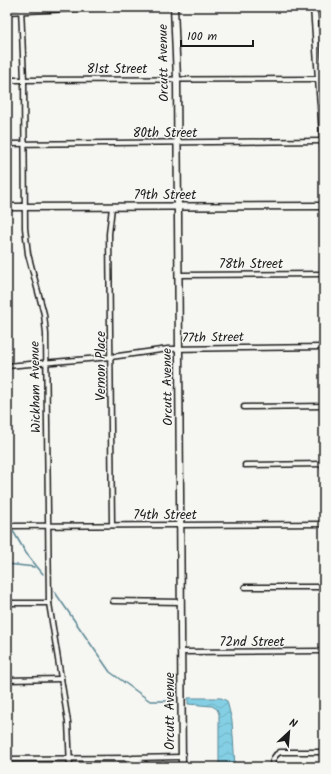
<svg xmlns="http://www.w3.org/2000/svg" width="331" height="774" viewBox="0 0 331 774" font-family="Kalam,sans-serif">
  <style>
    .water { fill: url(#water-waves); stroke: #5a8794 }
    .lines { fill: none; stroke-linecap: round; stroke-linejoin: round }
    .stream { stroke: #5a8794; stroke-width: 1.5 }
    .street-casing { stroke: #1c1c1c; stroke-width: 7 }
    .secondary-casing { stroke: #1c1c1c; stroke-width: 9 }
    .street { stroke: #f6f6f2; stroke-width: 4 }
    .secondary { stroke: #f6f6f2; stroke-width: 6 }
    .labels { text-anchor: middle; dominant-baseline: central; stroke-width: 3; stroke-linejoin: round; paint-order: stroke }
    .street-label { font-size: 13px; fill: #1c1c1c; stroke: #f6f6f2 }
  </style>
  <defs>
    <pattern id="water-waves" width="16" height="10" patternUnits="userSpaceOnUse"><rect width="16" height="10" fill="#84cfe4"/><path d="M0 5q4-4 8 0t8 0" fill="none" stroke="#71b1c3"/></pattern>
  </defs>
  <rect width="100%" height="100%" fill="#f6f6f2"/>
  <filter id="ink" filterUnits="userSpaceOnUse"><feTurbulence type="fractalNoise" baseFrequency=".025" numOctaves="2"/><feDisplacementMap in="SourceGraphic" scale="8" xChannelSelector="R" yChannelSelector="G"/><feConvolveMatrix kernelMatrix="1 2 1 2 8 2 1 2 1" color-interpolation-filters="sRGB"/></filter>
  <g filter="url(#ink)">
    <polygon class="water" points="188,698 221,698 227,701 232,721 235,767 219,767 219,714 217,709 212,706 188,704"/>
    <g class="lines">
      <g class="stream">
        <polyline points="13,531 26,553 43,574"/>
        <polyline points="7,564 35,567"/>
        <polyline points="54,591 110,672 150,701 175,701"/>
      </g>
      <g class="street-casing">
        <g id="street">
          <polyline points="21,7 24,80 25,228 28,254 44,314 46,334 49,603 68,722 70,767"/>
          <polyline points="7,12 110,7"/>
          <polyline points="7,80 324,79"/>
          <polyline points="7,144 324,141"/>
          <polyline points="112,207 109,234 112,525"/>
          <polyline points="178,275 324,274"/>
          <polyline points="7,366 111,357 168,349 324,347"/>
          <polyline points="244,407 324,406"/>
          <polyline points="245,465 324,464"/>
          <polyline points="7,526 324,524"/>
          <polyline points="245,587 324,587"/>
          <polyline points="113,601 181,602"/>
          <polyline points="7,603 49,603"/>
          <polyline points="181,652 324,651"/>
          <polyline points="7,680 61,679"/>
          <polyline points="133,758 182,757"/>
          <polyline points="7,759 129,758 141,762 150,767"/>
          <path d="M272 767C272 760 274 755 280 752H324"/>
        </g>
      </g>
      <g class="secondary-casing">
        <g id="secondary">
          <polyline points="174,7 177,79 182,767"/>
          <polyline points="314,7 324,150"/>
          <polyline points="7,207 324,206"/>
        </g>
      </g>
      <use href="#street" class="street"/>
      <use href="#secondary" class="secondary"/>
    </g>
  </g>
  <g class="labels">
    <g class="street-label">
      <text transform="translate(164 63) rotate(-91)">Orcutt Avenue</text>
      <text x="117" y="69">81st Street</text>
      <text x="165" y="133">80th Street</text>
      <text x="165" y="195">79th Street</text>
      <text x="251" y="264">78th Street</text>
      <text transform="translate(213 338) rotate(-1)">77th Street</text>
      <text transform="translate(101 366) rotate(-90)">Vernon Place</text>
      <text transform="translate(36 387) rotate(-91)">Wickham Avenue</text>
      <text transform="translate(168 387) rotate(-91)">Orcutt Avenue</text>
      <text x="165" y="515">74th Street</text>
      <text x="252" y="642">72nd Street</text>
      <text transform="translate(170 711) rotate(-90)">Orcutt Avenue</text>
    </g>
  </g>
  <rect width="331" height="774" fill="none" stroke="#f6f6f2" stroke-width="24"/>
  <rect x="12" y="12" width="307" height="750" fill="none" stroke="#1c1c1c" stroke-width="1.5" filter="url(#ink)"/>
  <g transform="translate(289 732) rotate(26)" stroke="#f6f6f2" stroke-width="3" paint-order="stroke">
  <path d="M0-3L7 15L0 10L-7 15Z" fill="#1c1c1c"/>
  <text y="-6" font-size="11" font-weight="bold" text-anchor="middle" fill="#1c1c1c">N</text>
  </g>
  <path d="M181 40v6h72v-6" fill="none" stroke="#1c1c1c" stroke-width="2"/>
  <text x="187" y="40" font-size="12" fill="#1c1c1c" stroke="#f6f6f2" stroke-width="3" paint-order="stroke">100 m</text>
</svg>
